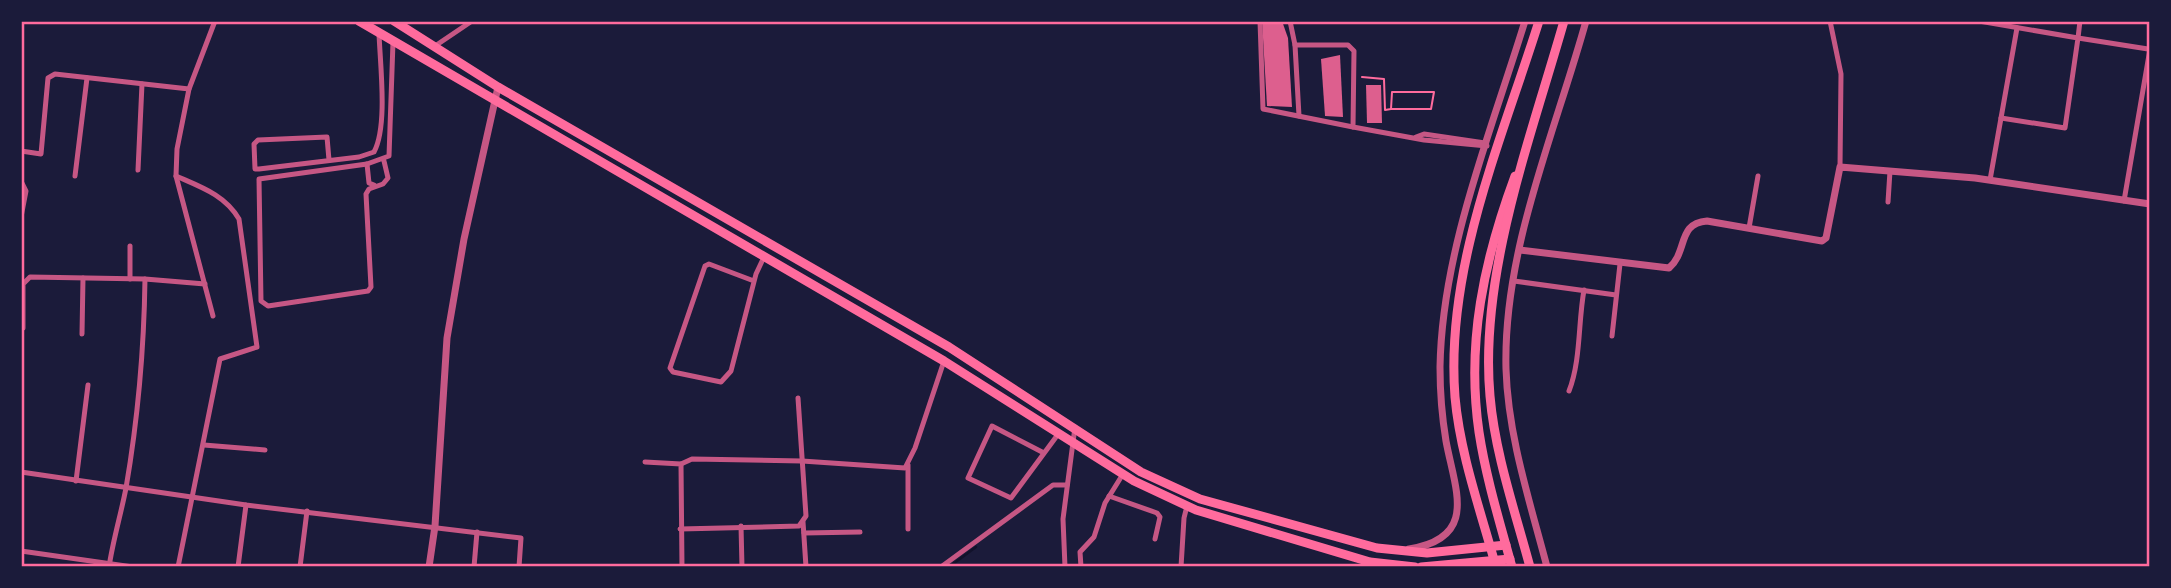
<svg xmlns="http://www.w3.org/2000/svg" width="2171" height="588" viewBox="0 0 2171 588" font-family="Cabin,sans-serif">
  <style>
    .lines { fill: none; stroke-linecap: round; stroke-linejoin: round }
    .stream { stroke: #12122b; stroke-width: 2.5 }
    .building { fill: #dd5f8e }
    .path { stroke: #ff6b9d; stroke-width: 2 }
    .minor { stroke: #c65784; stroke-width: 5 }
    .tertiary { stroke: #c65784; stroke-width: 7 }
    .primary { stroke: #ff6b9d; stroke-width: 9 }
    .trunk { stroke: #ff6b9d; stroke-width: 9 }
    .neatline { fill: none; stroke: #ff6b9d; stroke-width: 2.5 }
  </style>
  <rect width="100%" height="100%" fill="#1b1b3a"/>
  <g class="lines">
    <polyline class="stream" points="949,567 976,547"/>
  </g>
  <g class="building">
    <polygon points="1262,21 1282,21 1288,38 1292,107 1267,106"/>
    <polygon points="1340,55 1343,117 1325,116 1321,59"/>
    <polygon points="1366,85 1381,85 1382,123 1367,123"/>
  </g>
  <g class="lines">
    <polyline class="path" points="1362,77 1384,79 1385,110 1391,109 1392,92 1434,92 1431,109 1391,109"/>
    <g class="minor">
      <polyline points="1260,21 1263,109 1353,127"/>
      <polyline points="1290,21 1295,45 1299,116"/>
      <polyline points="1830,21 1841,74 1840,167"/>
      <polyline points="1979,21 2078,38 2065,128 2001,118"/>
      <polyline points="2080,21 2078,38 2148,49"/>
      <polyline points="1295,45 1348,45 1354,51 1353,127 1424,140 1487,146"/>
      <polyline points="435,46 472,21"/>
      <polyline points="1416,137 1424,134 1485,143"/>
      <polyline points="21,151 41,154 48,78 55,74 189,89"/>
      <path d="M329 160 327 137 258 140 254 144 255 169H259L359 157 374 152C388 126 380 64 379 33"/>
      <polyline points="384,161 388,178 383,184 369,189 366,194 371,287 368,291 268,306 261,301 259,179 367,164 389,156 393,42"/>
      <polyline points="367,164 369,183 374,185"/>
      <polyline points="138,170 142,84"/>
      <polyline points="75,176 87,78"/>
      <path d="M176 176C201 187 225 195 239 219L257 347 220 359 178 567"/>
      <polyline points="1990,180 2017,28"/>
      <polyline points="21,181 26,191 21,217"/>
      <polyline points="2124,201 2150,49"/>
      <polyline points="1888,202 1890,171"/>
      <polyline points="1749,228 1758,176"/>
      <polyline points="130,279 130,246"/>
      <polyline points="754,281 709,264 705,266 670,368 673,372 721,382 731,371 756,274 764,257"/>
      <polyline points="1514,281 1616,295"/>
      <polyline points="213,316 176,176 177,149 189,89 215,21"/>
      <polyline points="23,328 23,284 30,277 145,279 205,284"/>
      <polyline points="82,334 83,278"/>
      <polyline points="1612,336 1620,264"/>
      <path d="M1569 391C1581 360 1578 323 1584 290"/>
      <polyline points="204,445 265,450"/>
      <polyline points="1044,453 992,426 968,478 1011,498 1059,433"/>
      <polyline points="645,462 681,464 682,567"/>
      <polyline points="681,464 692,459 802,461 905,468 915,448 944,361"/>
      <polyline points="908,465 908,529"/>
      <polyline points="21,472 246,505 521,538 519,567"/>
      <polyline points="76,481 88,385"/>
      <polyline points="1109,496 1157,513 1160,517 1155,539"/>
      <polyline points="803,522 806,567"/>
      <polyline points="741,526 742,567"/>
      <polyline points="680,529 799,526 806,516 798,398"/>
      <polyline points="804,533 860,532"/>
      <polyline points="21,551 133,567"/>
      <path d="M109 567C113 540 121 514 126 488 138 418 144 349 145 279"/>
      <polyline points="238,567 246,505"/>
      <polyline points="300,567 307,511"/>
      <polyline points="474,567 477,532"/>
      <polyline points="941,567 1053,485 1067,485"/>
      <polyline points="1065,567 1063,519 1075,427"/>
      <polyline points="1081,567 1080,552 1094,537 1105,503 1123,474"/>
      <polyline points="1181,567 1184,518 1187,506"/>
    </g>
    <g class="tertiary">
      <path d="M1520 250 1669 268C1688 252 1677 223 1707 221L1822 241 1826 238 1840 167 1975 178 2150 204"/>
      <path d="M1409 549C1479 538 1455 490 1446 441 1442 417 1440 392 1440 367 1442 250 1491 132 1525 21"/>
      <polyline points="429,567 435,526 447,338 464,239 498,87"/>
      <path d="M1547 567C1530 502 1508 436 1506 369 1503 250 1555 133 1586 21"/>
    </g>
    <g class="primary">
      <polyline points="359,21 944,361 1134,481 1196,510 1370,562 1415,567"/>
      <polyline points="394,21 498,87 949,347 1141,472 1200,499 1377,548 1427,553 1506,545"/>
      <polyline points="1421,567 1510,559"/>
    </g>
    <g class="trunk">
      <path d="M1496 567C1481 512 1460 454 1455 397 1445 268 1501 142 1539 21"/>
      <path d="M1512 567C1500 523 1486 478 1479 432 1466 343 1484 260 1515 176"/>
      <path d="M1530 567C1515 511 1495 454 1490 396 1479 274 1531 137 1564 21"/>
    </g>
  </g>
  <rect width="2171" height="588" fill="none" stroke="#1b1b3a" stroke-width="46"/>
  <rect x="23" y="23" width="2125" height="542" class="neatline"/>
</svg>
